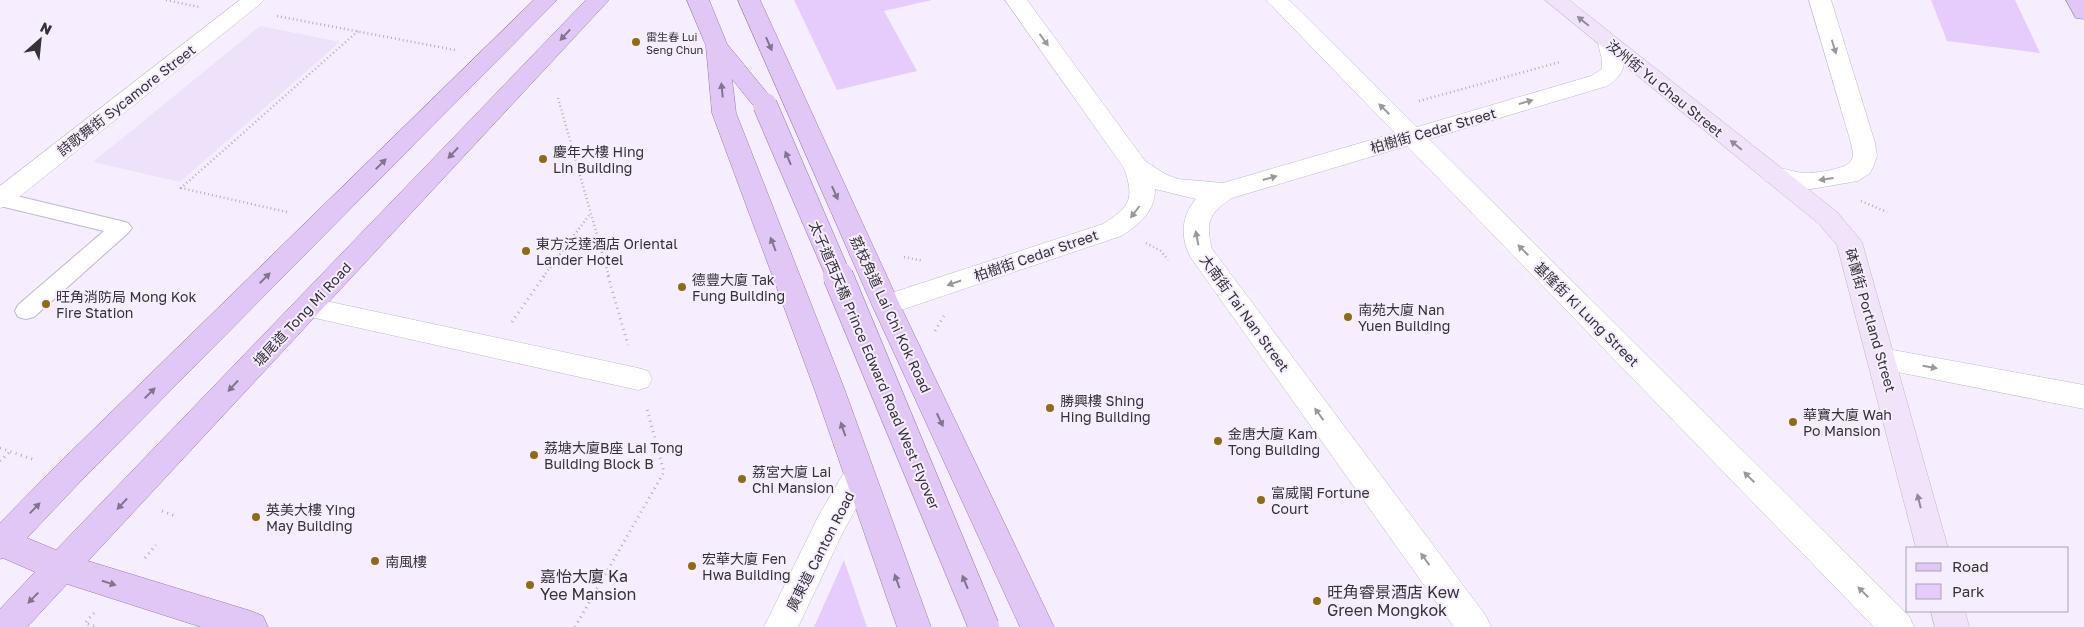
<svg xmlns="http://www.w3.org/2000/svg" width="2084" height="627" viewBox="0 0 2084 627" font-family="'Golos Text','Noto Sans TC',sans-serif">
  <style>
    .built { fill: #ede2f9 }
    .green { fill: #e5ccfd }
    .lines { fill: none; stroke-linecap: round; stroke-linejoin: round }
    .service-casing { stroke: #bfb8c7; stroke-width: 2 }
    .minor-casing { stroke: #bfb8c7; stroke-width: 1 }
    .tertiary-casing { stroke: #bfb8c7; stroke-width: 1 }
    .secondary-casing { stroke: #bfb8c7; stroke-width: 1 }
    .primary-casing { stroke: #977aaf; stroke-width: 1 }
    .path-far1 { stroke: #b5afbb; stroke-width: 2.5; stroke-dasharray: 1 3; stroke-linecap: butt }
    .path { stroke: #b5afbb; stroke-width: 3; stroke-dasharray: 1 4.5; stroke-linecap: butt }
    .service { fill: #fff; fill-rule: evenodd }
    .minor { fill: #fff; fill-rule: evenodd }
    .tertiary { fill: #fff; fill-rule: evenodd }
    .secondary { fill: #f0e3fa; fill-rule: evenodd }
    .primary { fill: #e0c7f6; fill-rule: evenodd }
    .primary-bridge-far1-casing { stroke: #977aaf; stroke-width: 25; stroke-linecap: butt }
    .primary-bridge-casing { stroke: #977aaf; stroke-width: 31; stroke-linecap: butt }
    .primary-bridge-far1 { stroke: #e0c7f6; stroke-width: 24 }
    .primary-bridge { stroke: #e0c7f6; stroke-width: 30 }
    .oneway { fill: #928a98 }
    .oneway2 { fill: #81748d }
    .oneway3 { fill: #9a989b }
    .poi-dot { fill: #8f6c11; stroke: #f6eefe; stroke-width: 2 }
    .labels { text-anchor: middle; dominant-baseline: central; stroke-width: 4; stroke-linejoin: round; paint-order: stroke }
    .far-poi-label { font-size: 11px; fill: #343137; stroke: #f6eefe; text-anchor: start }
    .street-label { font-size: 14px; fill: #343137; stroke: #f6eefe }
    .poi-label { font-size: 14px; fill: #343137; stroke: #f6eefe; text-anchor: start }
    .near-poi-label { font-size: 16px; fill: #343137; stroke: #f6eefe; text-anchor: start }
  </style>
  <rect width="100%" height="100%" fill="#f6eefe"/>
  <polygon class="built" points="260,26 340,42 180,182 93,162"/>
  <g class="green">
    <polygon points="794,0 932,0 884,11 917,71 837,90"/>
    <polygon points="1931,0 2015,0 2040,53 1947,41"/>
    <polygon points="844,560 867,627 814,627"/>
  </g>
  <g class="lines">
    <g class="service-casing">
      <polygon id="service" points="0,192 121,221 128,223 132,228 128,233 34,317 26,319 18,317 15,311 18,305 104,231 0,206"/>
    </g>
    <g class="minor-casing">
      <g id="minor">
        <path d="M1005 0H1027L1145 161 1165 174 1178 179 1223 183 1395 133 1266 0H1289L1417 127 1591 76 1602 69V60L1598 43 1601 38 1609 36 1617 38C1629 57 1626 75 1607 86L1429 139 1909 616 1914 627H1874L1407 146 1232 198C1209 213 1205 222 1212 249L1486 616 1491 627H1454L1191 258C1180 238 1181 216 1196 199L1155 189C1155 212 1139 225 1121 236L886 315 876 312 872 305 876 298 1103 224C1130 207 1135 199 1124 168Z"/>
        <path d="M1809 0H1831L1875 143 1877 156 1873 167 1870 173 1858 181 1805 190 1765 181 1762 175 1765 169C1779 165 1790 172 1804 173 1813 174 1845 169 1850 162 1855 157 1852 149 1851 143Z"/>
        <polygon points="307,297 638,368 648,371 652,379 648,387 638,390 297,314 293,307 297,300"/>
        <polygon points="859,462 870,466 874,475 842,534 798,627 764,627 819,515 848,466"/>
      </g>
    </g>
    <g class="tertiary-casing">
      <g id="tertiary">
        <polygon points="240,0 264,0 260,4 9,205 0,208 0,186"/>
        <polygon points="1882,348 2084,385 2084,409 1872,367 1868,359 1872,351"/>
      </g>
    </g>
    <g class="secondary-casing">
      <g id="secondary">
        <polygon points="1545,0 1569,0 1837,212 1862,242 1948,548 1916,548 1837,245 1819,224"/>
        <polygon points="1931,611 1965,611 1969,627 1935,627"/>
      </g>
    </g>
    <g class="primary-casing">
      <g id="primary">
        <polygon points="534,0 557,0 79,483 27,538 56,550 586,0 609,0 88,561 251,611 263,616 268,627 201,627 67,584 27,627 0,627 0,609 35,572 3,558 0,559 0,523 57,465"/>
        <polygon points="687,0 709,0 727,44 777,105 773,110 765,112 757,110 732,79 736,113 844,388 931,627 897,627 814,388 712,113 706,46"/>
        <polygon points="738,0 760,0 900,305 1054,627 1020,627 872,305"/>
        <polygon points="2066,0 2084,0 2084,19 2076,18"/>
      </g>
    </g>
    <g class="path-far1">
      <polyline points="166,0 199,7"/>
      <polyline points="277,16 455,50"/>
      <polyline points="558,98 609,277"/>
      <polyline points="1419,101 1560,62"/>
      <polyline points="1861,201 1887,212"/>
      <polyline points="287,212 181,188 358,31"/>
      <polyline points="1146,243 1161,251 1168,260"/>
      <polyline points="904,257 923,261"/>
      <polyline points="543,277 590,214"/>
    </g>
    <g class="path">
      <polyline points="608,276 628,345"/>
      <polyline points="512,322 544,276"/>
      <polyline points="935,331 944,316"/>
      <polyline points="0,448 35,460"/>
      <polyline points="0,461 10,452"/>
      <polyline points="162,511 175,516"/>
      <polyline points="145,558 156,545"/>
      <polyline points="94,613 85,623 97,627"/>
      <polyline points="575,627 664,472 647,409"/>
    </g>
    <use href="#service" class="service"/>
    <use href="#minor" class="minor"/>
    <use href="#tertiary" class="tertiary"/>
    <use href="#secondary" class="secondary"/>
    <use href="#primary" class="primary"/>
    <g class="primary-bridge-far1-casing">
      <polyline id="primary-bridge-far1" points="765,105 839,277"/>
    </g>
    <g class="primary-bridge-casing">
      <polyline id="primary-bridge" points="838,276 984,627"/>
    </g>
    <use href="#primary-bridge-far1" class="primary-bridge-far1"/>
    <use href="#primary-bridge" class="primary-bridge"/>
  </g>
  <defs><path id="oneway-solid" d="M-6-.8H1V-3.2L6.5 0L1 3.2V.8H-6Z" transform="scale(1.25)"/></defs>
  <g class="oneway">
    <use href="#oneway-solid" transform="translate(1583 21) rotate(-141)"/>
    <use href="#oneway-solid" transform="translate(1736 145) rotate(-141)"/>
    <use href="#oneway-solid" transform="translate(1919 501) rotate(-104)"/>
  </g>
  <g class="oneway2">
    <use href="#oneway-solid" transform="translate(565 35) rotate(133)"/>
    <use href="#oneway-solid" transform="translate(769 44) rotate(66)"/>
    <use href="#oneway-solid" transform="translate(722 90) rotate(-96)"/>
    <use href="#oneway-solid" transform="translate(453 153) rotate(133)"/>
    <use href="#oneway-solid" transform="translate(788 158) rotate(-113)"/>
    <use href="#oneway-solid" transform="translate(381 164) rotate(-45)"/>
    <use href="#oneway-solid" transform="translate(835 193) rotate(66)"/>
    <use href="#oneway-solid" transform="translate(773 244) rotate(-111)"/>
    <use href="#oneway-solid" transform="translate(265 278) rotate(-45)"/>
    <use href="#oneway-solid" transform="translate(233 386) rotate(133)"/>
    <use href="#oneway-solid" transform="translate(150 393) rotate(-45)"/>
    <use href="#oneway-solid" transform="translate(940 420) rotate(65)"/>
    <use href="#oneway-solid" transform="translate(843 429) rotate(-109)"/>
    <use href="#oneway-solid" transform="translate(122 504) rotate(133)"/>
    <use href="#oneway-solid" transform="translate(35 508) rotate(-46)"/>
    <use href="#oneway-solid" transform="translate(897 581) rotate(-110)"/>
    <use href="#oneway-solid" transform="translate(965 582) rotate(-112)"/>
    <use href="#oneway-solid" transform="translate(109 583) rotate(18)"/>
    <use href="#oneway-solid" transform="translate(33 598) rotate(134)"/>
  </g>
  <g class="oneway3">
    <use href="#oneway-solid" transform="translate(1044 40) rotate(54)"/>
    <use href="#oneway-solid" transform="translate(1834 47) rotate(73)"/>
    <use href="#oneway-solid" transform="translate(1526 102) rotate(-16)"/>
    <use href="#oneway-solid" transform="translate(1384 109) rotate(-135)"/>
    <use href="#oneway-solid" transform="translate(1270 178) rotate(-16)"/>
    <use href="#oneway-solid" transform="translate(1826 179) rotate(172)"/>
    <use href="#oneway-solid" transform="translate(1135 212) rotate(127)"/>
    <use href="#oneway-solid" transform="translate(1197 238) rotate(-101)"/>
    <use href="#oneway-solid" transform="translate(1523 250) rotate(-135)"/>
    <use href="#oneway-solid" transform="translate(954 283) rotate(161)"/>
    <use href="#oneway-solid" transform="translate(1930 367) rotate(10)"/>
    <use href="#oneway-solid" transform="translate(1319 414) rotate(-126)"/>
    <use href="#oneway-solid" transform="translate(1749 477) rotate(-135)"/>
    <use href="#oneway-solid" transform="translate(1425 559) rotate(-126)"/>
    <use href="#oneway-solid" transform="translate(1863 592) rotate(-135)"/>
  </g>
  <g class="poi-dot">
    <circle cx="636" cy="42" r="5"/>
    <circle cx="543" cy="159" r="5"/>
    <circle cx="526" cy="251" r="5"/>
    <circle cx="682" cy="287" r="5"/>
    <circle cx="46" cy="304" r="5"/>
    <circle cx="1348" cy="317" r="5"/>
    <circle cx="1050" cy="408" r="5"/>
    <circle cx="1793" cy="422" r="5"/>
    <circle cx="1218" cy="441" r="5"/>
    <circle cx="534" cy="455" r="5"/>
    <circle cx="742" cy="479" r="5"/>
    <circle cx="1261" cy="500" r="5"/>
    <circle cx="256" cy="517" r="5"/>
    <circle cx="375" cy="561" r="5"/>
    <circle cx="692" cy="566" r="5"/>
    <circle cx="530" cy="585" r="5"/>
    <circle cx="1317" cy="601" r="5"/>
  </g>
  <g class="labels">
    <g class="far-poi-label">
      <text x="646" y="36">雷生春 Lui<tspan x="646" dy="13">Seng Chun</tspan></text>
    </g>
    <g class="street-label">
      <text transform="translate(1665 88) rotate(39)">汝州街 Yu Chau Street</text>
      <text transform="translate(126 100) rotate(-38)">詩歌舞街 Sycamore Street</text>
      <text transform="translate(1433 130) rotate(-16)">柏樹街 Cedar Street</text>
      <text transform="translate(1036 255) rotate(-19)">柏樹街 Cedar Street</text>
      <text transform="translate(1245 313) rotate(54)">大南街 Tai Nan Street</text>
      <text transform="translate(302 314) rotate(-47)">塘尾道 Tong Mi Road</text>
      <text transform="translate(891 314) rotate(65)">荔枝角道 Lai Chi Kok Road</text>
      <text transform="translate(1587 314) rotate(45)">基隆街 Ki Lung Street</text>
      <text transform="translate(1871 320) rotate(74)">砵蘭街 Portland Street</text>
      <text transform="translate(875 365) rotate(67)">太子道西天橋 Prince Edward Road West Flyover</text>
      <text transform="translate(820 551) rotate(-63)">廣東道 Canton Road</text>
    </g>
    <g class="poi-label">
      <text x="553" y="151">慶年大樓 Hing<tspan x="553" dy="16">Lin Building</tspan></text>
      <text x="536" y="243">東方泛達酒店 Oriental<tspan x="536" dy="16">Lander Hotel</tspan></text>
      <text x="692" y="279">德豐大廈 Tak<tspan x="692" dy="16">Fung Building</tspan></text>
      <text x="56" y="296">旺角消防局 Mong Kok<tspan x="56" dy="16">Fire Station</tspan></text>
      <text x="1358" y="309">南苑大廈 Nan<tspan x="1358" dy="16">Yuen Building</tspan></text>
      <text x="1060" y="400">勝興樓 Shing<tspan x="1060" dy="16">Hing Building</tspan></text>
      <text x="1803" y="414">華寶大廈 Wah<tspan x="1803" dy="16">Po Mansion</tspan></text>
      <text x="1228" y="433">金唐大廈 Kam<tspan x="1228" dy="16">Tong Building</tspan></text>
      <text x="544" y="447">荔塘大廈B座 Lai Tong<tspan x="544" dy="16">Building Block B</tspan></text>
      <text x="752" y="471">荔宮大廈 Lai<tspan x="752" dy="16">Chi Mansion</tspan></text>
      <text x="1271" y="492">富威閣 Fortune<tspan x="1271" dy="16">Court</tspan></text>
      <text x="266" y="509">英美大樓 Ying<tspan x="266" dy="16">May Building</tspan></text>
      <text x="702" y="558">宏華大廈 Fen<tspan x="702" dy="16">Hwa Building</tspan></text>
      <text x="385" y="561">南風樓</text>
    </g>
    <g class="near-poi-label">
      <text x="540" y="576">嘉怡大廈 Ka<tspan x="540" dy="18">Yee Mansion</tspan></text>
      <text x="1327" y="592">旺角睿景酒店 Kew<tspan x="1327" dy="18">Green Mongkok</tspan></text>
    </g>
  </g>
  <rect x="1906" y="547" width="162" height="65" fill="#f6eefe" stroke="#a8a2ae"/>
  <rect x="1916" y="563" width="25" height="8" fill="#e0c7f6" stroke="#a8a2ae"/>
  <text x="1952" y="572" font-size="15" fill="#343137">Road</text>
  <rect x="1916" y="584" width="25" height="15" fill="#e5ccfd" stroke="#a8a2ae"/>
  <text x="1952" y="597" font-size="15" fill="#343137">Park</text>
  <g transform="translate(40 40) rotate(27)" stroke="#f6eefe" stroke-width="4" paint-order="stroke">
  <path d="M0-4L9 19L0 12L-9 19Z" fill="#343137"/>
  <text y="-8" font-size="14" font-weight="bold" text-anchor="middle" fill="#343137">N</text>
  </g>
</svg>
